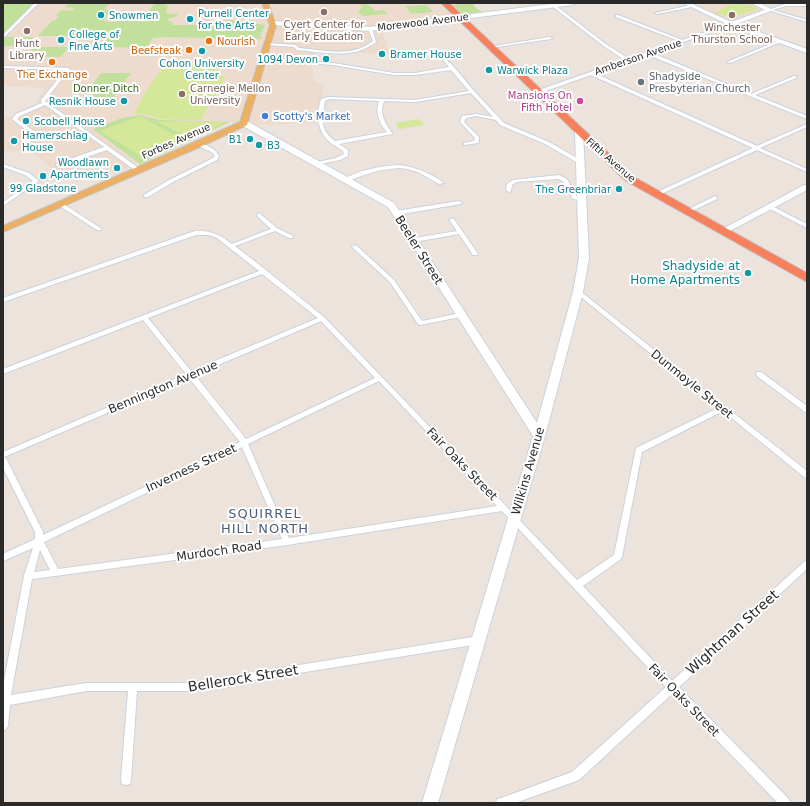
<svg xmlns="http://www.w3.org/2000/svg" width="810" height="806" viewBox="0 0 810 806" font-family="'DejaVu Sans',sans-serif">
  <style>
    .education { fill: #eddccd }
    .green { fill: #c1e09c }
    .pitch { fill: #d5e798 }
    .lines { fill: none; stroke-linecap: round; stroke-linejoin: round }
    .street-casing { stroke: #cbd2dc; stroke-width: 2 }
    .secondary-casing { stroke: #cbd2dc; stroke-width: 2 }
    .primary-casing { stroke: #c3c3c3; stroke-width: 2 }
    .highway-casing { stroke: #c3c3c3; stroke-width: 2 }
    .street { fill: #fff; fill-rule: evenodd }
    .secondary { fill: #fff; fill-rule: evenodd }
    .primary { fill: #ebb063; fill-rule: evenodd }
    .highway { fill: #f8805c; fill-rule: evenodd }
    .education-dot { fill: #8d6e63; stroke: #fff; stroke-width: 1.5 }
    .culture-dot { fill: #0f9aa8; stroke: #fff; stroke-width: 1.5 }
    .food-dot { fill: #e8710a; stroke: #fff; stroke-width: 1.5 }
    .worship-dot { fill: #6b7280; stroke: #fff; stroke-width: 1.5 }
    .hotel-dot { fill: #d1479c; stroke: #fff; stroke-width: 1.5 }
    .shop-dot { fill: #3f7fe0; stroke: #fff; stroke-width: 1.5 }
    .labels { text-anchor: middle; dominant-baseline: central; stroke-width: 4; stroke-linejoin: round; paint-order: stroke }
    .far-culture-label { font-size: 10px; fill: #0d838f; stroke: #fff; text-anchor: start }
    .far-street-label { font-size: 10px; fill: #2a2a2a; stroke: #fff }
    .far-education-label { font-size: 10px; fill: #785e54; stroke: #fff }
    .far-food-label { font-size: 10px; fill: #c56008; stroke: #fff; text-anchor: start }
    .far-worship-label { font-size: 10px; fill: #5b616d; stroke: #fff; text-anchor: start }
    .far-park-label { font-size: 10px; fill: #3a651d; stroke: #fff }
    .far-hotel-label { font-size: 10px; fill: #b23c85; stroke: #fff; text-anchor: end }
    .far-shop-label { font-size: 10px; fill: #366cbe; stroke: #fff; text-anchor: start }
    .street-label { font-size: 12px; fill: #2a2a2a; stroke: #fff }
    .culture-label { font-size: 12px; fill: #0d838f; stroke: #fff; text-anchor: end }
    .neighbourhood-label { font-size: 13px; letter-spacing: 1px; fill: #4c5e79; stroke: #fff }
    .near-street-label { font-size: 14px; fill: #2a2a2a; stroke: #fff }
  </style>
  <rect width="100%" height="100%" fill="#ece3dd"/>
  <g class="education">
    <polygon points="40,3 439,3 453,17 380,25 391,55 319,50 311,61 315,82 324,84 320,123 257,125 230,122 116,174 99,162 60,176 27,149 10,153 3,149 3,119 41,106 36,101 45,88 3,86 3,40"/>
    <polygon points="691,3 749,3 763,9 730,21"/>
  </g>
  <g class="green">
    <polygon points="3,3 35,3 3,34"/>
    <polygon points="68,3 110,3 104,10 112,10 103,21 117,22 118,19 122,19 124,16 144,17 155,3 165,3 165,5 168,5 166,12 168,14 179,13 177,16 168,19 168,21 173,22 172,25 224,25 226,20 251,21 250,23 265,25 260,36 262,39 163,37 153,38 146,48 101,47 107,39 88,38 88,37 83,36 38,36 52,21 55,21 59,16 56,16 61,10 71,11 74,8 65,7"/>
    <polygon points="366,3 375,11 384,10 387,14 363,16 358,12 362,7 360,4"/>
    <polygon points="468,3 473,3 475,7 484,13 462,15 452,5"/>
    <polygon points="427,5 433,12 411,14 405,6"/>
    <polygon points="6,37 33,37 25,46 3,46 3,40"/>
    <polygon points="34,47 69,47 60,57 25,56"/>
    <polygon points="101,73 131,73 109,104 106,104 87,92"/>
    <polygon points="140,115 159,120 230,122 140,164 93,129 122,118"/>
  </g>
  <g class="pitch">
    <polygon points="741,3 758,9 731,18 714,12 724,9 724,7"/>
    <path d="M195 63 205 64 213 67 219 71V76H226L211 106H208L201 120 161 119 144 114H134C138 105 155 73 164 69 173 65 185 64 195 63Z"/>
    <polygon points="140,116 185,141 144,158 100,131"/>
    <polygon points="419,119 424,125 400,129 395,123"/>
    <polygon points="156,121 226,122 191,139"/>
  </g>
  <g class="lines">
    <g class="street-casing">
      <g id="street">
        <polygon points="35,3 39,3 3,38 3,35"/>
        <polygon points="785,4 807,4 807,6 785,6 773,10 807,20 807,22 768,10"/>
        <polygon points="553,5 555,5 607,45 629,59 679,41 616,17 616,15 618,15 682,40 732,23 732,25 652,53 751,94 794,76 796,76 796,78 755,95 807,116 807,119 648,55 594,73 757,146 807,124 807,127 760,148 807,169 807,172 757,150 659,195 655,195 655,193 753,148 591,75 540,93 536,93 536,91 625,60 605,47 553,7"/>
        <polygon points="691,5 692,7 657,14 655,13"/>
        <path d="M370 28 372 29 376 42C353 60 324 52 297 50L294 47 267 45 265 44 267 43 296 45 299 48C323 50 352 58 373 41L368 29Z"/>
        <polygon points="550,37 552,38 551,39 490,48 488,47"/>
        <polygon points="780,40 783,41 730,63 727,62"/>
        <path d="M442 55 454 67 474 91 504 123 549 142 582 161V163H578L545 144 500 125 496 120 476 116 466 118 464 122 479 137V141L478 143 464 145V143L474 141 475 138 460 122 462 116 476 114 493 117 471 93 415 102 384 101C379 114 385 123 392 133V134L339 144 348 150V156L340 160 313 165V163L336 158 344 154 343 151C339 148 336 146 332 144 317 133 316 116 321 99L328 97 415 100 469 91 451 70 415 75H394L333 65 263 60 261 59 263 58 333 63 394 73H415L449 67 440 56ZM329 99 379 101C375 113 379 123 387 132L335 141C319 129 322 119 325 101Z"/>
        <polygon points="3,66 69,68 69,70 45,101 140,169 140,171 136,171 107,150 60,166 56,166 56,164 104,147 45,105 20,116 17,119 42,137 42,139 38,139 12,119 16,114 42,103 41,101 41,100 65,70 3,68"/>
        <path d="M197 143C205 143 216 149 219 156L217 160 173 182 148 197H144V195L169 180 213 158 215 156 213 153 197 145Z"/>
        <polygon points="3,164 29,173 39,181 3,206 3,202 33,181 25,175 3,167"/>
        <path d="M399 165C415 167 431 173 444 183L439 184 418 172 407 169 399 168 381 170 364 175 348 181 343 180C357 170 382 166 399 165Z"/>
        <polygon points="559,175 567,179 577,197 584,199 584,201 573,199 563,181 558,179 516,182 512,185 511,191 509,192 506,190 507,184 513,180"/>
        <polygon points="715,196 717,197 717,199 690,212 688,213 685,211"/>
        <polygon points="459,201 462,203 461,204 396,215 393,213 396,211"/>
        <polygon points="60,202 62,203 102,229 101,230 97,230 58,205 57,204"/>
        <polygon points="770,205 807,224 807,228 768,208 768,206"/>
        <path d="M259 213 277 228 293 236V238H289L275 231 235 246 266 270 267 271 324 317 577 580 614 555 636 448 718 408 576 293 575 292 576 291H580L807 471V478L804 477 723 411 642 452 622 557 621 559 583 586 672 681 804 562 807 560V569L679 687 789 799 790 803H778L672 694 579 780 515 803H496L497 799 501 798 572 772 666 687 502 511 287 545 32 579 11 695 86 683H187L479 636 482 637 484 640 482 643 479 644 187 691H137L131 780 130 784 126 785 122 784 121 780 128 691H86L10 705 8 726 6 729 3 731V686L24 576 33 548 3 561V554L35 539V532L3 468V452L186 374 143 320 3 374V369L259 271 217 238 209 235H196L3 302V298L195 231C210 230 220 235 232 244L271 229 257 216V214ZM262 274 318 318 191 371 148 318ZM321 321 375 378 246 439 195 375ZM189 378 240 442 43 535V532L7 460 4 457ZM379 381 497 506 289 538 248 444ZM242 447 282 539 58 569 44 542ZM40 550 50 570 34 572Z"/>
        <polygon points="452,218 454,219 478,254 477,255 473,255 459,234 414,242 411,240 414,238 457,231 449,220"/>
        <polygon points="355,245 357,246 394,280 422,321 460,313 463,315 460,317 420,325 418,324 390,282 353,248 352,247"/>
        <polygon points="757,372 761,372 807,406 807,412 805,412 757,376 756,374"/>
      </g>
    </g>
    <g class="secondary-casing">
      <g id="secondary">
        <polygon points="559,3 575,3 572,5 370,31 273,25 270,23 273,21 370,27"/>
        <polygon points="683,3 690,3 731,22 765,10 751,3 759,3 773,10 737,24 807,49 807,53 729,25"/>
        <polygon points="241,121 247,121 394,203 537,423 573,292 579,258 575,132 579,130 583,132 589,258 583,292 545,436 438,803 422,803 533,436 388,207 241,125"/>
        <polygon points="804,185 807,185 807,190 726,233 720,233 719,231"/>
      </g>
    </g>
    <g class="primary-casing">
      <polygon id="primary" points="262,3 268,3 276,25 247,125 202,146 3,232 3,226 240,122 270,25"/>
    </g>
    <g class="highway-casing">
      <polygon id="highway" points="441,3 449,3 634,177 807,273 807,282 626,181"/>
    </g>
    <use href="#street" class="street"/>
    <use href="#secondary" class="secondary"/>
    <use href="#primary" class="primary"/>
    <use href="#highway" class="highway"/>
  </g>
  <g class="education-dot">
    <circle cx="324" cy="12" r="4"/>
    <circle cx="732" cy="15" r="4"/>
    <circle cx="27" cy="31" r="4"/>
    <circle cx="182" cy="94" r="4"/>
  </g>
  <g class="culture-dot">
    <circle cx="101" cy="15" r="4"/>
    <circle cx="190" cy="19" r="4"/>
    <circle cx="61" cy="40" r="4"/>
    <circle cx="202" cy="51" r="4"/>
    <circle cx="382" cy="54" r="4"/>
    <circle cx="326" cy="59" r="4"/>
    <circle cx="489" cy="70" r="4"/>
    <circle cx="124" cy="101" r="4"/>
    <circle cx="26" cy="121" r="4"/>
    <circle cx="250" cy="139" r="4"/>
    <circle cx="14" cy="141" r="4"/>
    <circle cx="259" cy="145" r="4"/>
    <circle cx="117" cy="168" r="4"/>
    <circle cx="43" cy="176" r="4"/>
    <circle cx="619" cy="189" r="4"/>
    <circle cx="748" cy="273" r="4"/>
  </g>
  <g class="food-dot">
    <circle cx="209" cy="41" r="4"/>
    <circle cx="189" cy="50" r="4"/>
    <circle cx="52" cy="62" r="4"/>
  </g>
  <circle class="worship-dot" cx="641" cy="82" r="4"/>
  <circle class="hotel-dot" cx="580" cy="101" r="4"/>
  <circle class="shop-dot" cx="265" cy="116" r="4"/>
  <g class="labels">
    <g class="far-culture-label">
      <text x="198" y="13">Purnell Center<tspan x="198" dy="12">for the Arts</tspan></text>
      <text x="109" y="15">Snowmen</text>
      <text x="69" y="34">College of<tspan x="69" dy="12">Fine Arts</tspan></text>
      <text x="390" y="54">Bramer House</text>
      <text x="318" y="59" text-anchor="end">1094 Devon</text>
      <text x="202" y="63" text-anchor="middle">Cohon University<tspan x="202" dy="12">Center</tspan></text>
      <text x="497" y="70">Warwick Plaza</text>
      <text x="116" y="101" text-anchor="end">Resnik House</text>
      <text x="34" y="121">Scobell House</text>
      <text x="22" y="135">Hamerschlag<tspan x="22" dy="12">House</tspan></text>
      <text x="242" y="139" text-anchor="end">B1</text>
      <text x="267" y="145">B3</text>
      <text x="109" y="162" text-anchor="end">Woodlawn<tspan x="109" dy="12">Apartments</tspan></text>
      <text x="43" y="188" text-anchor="middle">99 Gladstone</text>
      <text x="611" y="189" text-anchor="end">The Greenbriar</text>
    </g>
    <g class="far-street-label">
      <text transform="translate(423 22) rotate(-7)">Morewood Avenue</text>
      <text transform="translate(638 57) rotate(-19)">Amberson Avenue</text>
      <text transform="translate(176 141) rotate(-24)">Forbes Avenue</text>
      <text transform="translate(611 160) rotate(41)">Fifth Avenue</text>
    </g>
    <g class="far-education-label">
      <text x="324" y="24">Cyert Center for<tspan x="324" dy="12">Early Education</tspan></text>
      <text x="732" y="27">Winchester<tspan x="732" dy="12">Thurston School</tspan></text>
      <text x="27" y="43">Hunt<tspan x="27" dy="12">Library</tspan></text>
      <text x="190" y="88" text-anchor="start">Carnegie Mellon<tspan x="190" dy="12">University</tspan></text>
    </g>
    <g class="far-food-label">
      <text x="217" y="41">Nourish</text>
      <text x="181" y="50" text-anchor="end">Beefsteak</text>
      <text x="52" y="74" text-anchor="middle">The Exchange</text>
    </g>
    <g class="far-worship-label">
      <text x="649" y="76">Shadyside<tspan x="649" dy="12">Presbyterian Church</tspan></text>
    </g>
    <g class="far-park-label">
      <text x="106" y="88">Donner Ditch</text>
    </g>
    <g class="far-hotel-label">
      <text x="572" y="95">Mansions On<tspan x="572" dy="12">Fifth Hotel</tspan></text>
    </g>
    <g class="far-shop-label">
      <text x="273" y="116">Scotty's Market</text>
    </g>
    <g class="street-label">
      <text transform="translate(419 250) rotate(58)">Beeler Street</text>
      <text transform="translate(692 384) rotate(39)">Dunmoyle Street</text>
      <text transform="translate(163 387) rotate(-23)">Bennington Avenue</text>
      <text transform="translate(462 464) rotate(46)">Fair Oaks Street</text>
      <text transform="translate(191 468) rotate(-25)">Inverness Street</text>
      <text transform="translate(528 471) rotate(-74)">Wilkins Avenue</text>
      <text transform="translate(219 551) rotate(-8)">Murdoch Road</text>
      <text transform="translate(684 700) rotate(46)">Fair Oaks Street</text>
    </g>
    <g class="culture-label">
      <text x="740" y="266">Shadyside at<tspan x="740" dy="14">Home Apartments</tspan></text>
    </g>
    <g class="neighbourhood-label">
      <text x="265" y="513">SQUIRREL<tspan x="265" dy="15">HILL NORTH</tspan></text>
    </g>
    <g class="near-street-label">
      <text transform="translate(732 632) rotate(-42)">Wightman Street</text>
      <text transform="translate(243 678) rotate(-9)">Bellerock Street</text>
    </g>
  </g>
  <rect width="810" height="806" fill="none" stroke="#2a2a2a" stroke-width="8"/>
</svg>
